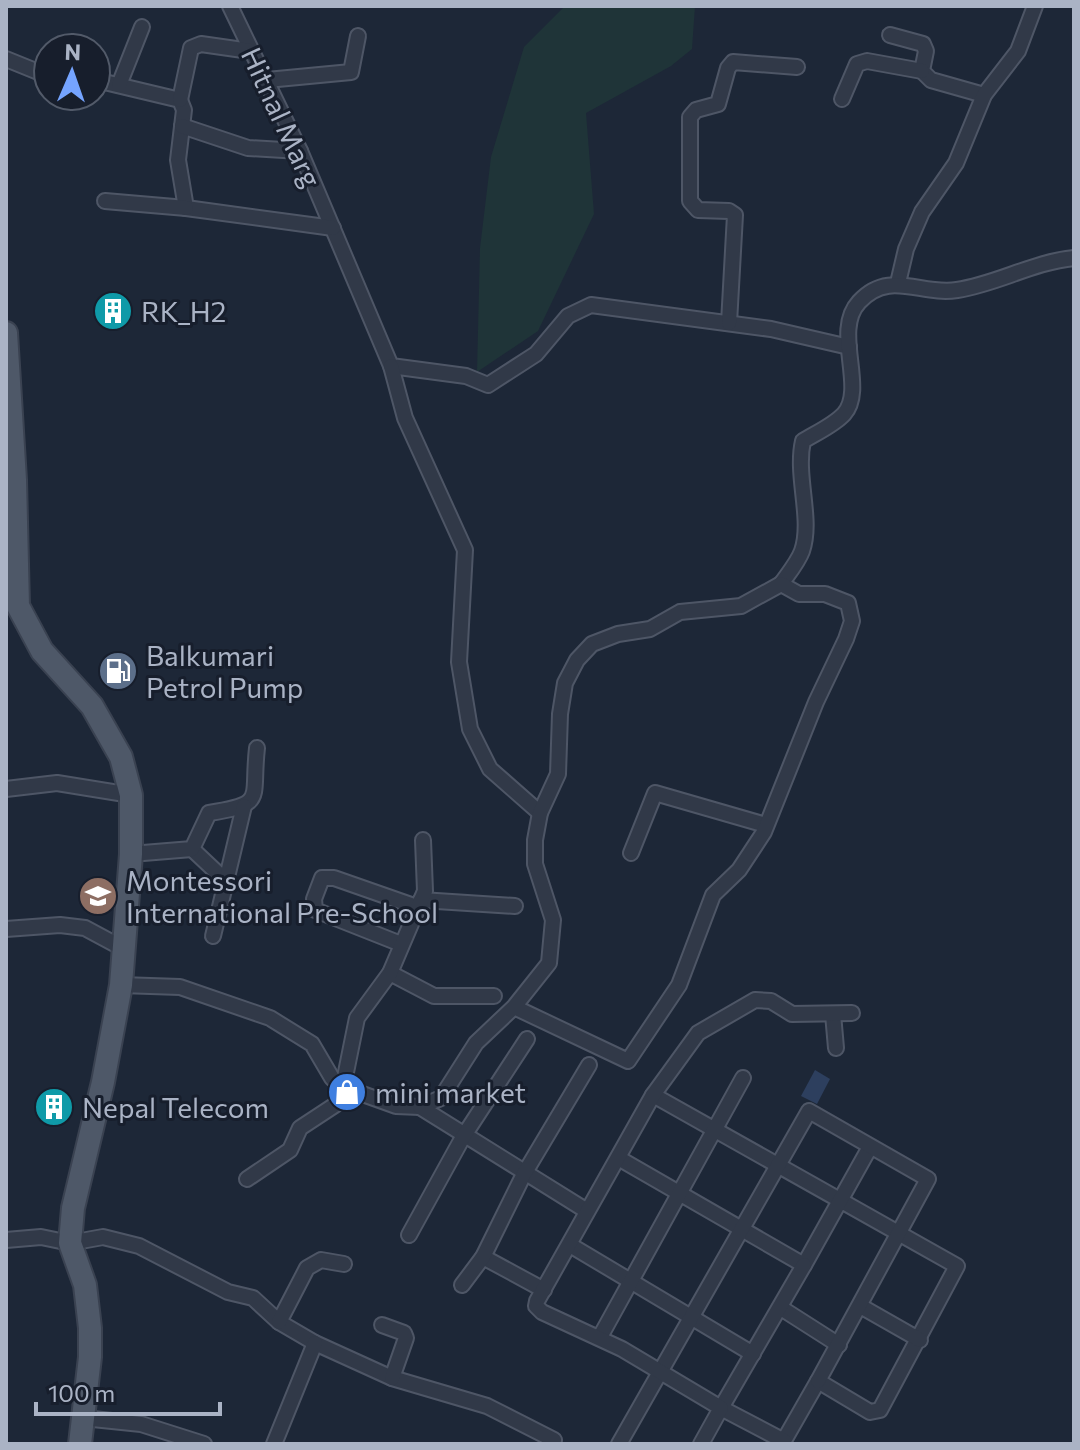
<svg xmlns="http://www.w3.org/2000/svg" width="1080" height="1450" viewBox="0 0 1080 1450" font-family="Commissioner,sans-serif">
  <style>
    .green { fill: #1f3438 }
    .water { fill: #2d3f5e }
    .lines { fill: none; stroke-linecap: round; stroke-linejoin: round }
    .street-casing { stroke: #4e5666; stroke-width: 18 }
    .primary-casing { stroke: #3a4251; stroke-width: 26 }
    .street { stroke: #313948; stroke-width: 14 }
    .primary { stroke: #4e5868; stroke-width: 22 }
    .labels { text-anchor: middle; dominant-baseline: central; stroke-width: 6; stroke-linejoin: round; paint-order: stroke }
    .street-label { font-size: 28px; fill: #aab3c5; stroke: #171e2c }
    .poi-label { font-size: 28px; fill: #aab3c5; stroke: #171e2c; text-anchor: start }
  </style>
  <rect width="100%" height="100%" fill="#1d2737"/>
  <polygon class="green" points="565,6 695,6 692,49 671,66 586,113 594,214 538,331 477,372 480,248 491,157 524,47"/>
  <polygon class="water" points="815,1070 830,1079 817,1104 801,1096"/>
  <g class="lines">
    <g class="street-casing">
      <g id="street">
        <polyline points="230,6 300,151 391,366 466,376 488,385 536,354 568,316 591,305 771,329 849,347"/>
        <polyline points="890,35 923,44 926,51 922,71 931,80 984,95"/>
        <polyline points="6,59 48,76"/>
        <polyline points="96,80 180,100 184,110 178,160 186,208 333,228"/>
        <polyline points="267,80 351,72 358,36"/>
        <polyline points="119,85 142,27"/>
        <polyline points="842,99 857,64 867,61 922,71"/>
        <polyline points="180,100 191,48 201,44 250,51"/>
        <polyline points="182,126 248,148 300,151"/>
        <polyline points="105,201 186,208"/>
        <polyline points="898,283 906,249 922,212 956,163 984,95 1018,51 1035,6"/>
        <polyline points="729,323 735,215 729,211 698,210 690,201 690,117 696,110 718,104 728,68 733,62 797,67"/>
        <polyline points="391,366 405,418 465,550 459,662 470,729 490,769 540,813"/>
        <path d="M781 584C788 574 798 562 802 551 813 519 795 476 803 441 816 433 834 425 844 414 867 388 832 331 859 302 889 269 921 296 957 290 997 284 1033 262 1074 258"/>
        <polyline points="6,789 57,783 131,795"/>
        <polyline points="192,849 226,881"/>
        <polyline points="631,853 655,793 766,825"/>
        <path d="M131 854 192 849 209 813C267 804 251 800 257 748"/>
        <polyline points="421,900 515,906"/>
        <polyline points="6,929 60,925 85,928 126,950"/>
        <polyline points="213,936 244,806"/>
        <polyline points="401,944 315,910 314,899 322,878 334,878 417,907"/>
        <polyline points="390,973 434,996 494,996"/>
        <polyline points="121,985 180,987 270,1018 312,1044 332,1078 343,1087 396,1106 420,1107 441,1098 476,1043 514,1007 628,1061 679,985 713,895 739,870 764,832 816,702 846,639 852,621 848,603 825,594 799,594 781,584 741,606 680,612 650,629 618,634 592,644 577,660 565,683 560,714 558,774 540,813 535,840 535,864 553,920 549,963 514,1007"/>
        <polyline points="833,1014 836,1048"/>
        <polyline points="343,1087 357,1018 390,973 425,891 423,840"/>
        <polyline points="653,1095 957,1266 880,1410 870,1412 818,1381 782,1444"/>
        <polyline points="420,1107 587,1211"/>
        <polyline points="620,1159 804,1265 870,1147"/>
        <polyline points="247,1179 290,1150 300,1128 335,1105 348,1089"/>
        <polyline points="409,1235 463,1137 527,1039"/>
        <polyline points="6,1240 41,1237 70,1243 103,1237 139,1246 228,1292 253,1298 279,1322 315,1343 392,1378 487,1406 554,1440"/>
        <polyline points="570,1245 753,1354"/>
        <polyline points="483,1257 544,1290"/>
        <polyline points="462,1285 483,1257 524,1174 589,1065"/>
        <polyline points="862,1307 920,1340"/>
        <polyline points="781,1308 839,1345"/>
        <polyline points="279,1322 307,1268 321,1260 344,1264"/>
        <polyline points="382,1325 404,1333 406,1338 392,1378"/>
        <polyline points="600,1337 743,1078"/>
        <polyline points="83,1418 141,1424 204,1444"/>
        <polyline points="784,1441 721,1408 804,1265"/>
        <polyline points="274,1444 315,1343"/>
        <polyline points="619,1444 809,1111 928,1179 818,1381"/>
        <polyline points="701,1444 721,1408 622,1349 542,1312 536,1306 537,1301 653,1095 698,1033 755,1000 771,1001 792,1014 852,1013"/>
      </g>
    </g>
    <g class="primary-casing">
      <polyline id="primary" points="6,333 15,480 18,606 42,651 92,706 121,757 131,795 131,854 121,985 103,1082 73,1208 70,1243 85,1285 90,1328 90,1357 80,1444"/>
    </g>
    <use href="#street" class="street"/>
    <use href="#primary" class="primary"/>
  </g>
  <defs>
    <g id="building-disc" transform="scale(2)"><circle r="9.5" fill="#0f9aa8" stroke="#171e2c"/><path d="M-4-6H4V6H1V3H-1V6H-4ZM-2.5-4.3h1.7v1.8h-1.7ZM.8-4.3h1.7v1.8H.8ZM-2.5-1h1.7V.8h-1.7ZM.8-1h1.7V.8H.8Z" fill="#fff"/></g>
    <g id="fuel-disc" transform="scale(2)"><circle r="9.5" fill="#5c6f8a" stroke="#171e2c"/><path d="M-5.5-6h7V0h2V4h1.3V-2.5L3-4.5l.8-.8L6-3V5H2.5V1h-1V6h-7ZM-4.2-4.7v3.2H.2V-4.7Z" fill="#fff"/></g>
    <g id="school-disc" transform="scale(2)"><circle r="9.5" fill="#8d6e63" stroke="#171e2c"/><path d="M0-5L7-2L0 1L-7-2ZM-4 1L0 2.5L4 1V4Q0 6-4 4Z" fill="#fff"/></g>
    <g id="shop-disc" transform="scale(2)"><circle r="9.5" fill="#3f7fe0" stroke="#171e2c"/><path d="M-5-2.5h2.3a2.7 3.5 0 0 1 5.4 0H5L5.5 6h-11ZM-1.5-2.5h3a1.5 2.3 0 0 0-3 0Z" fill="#fff"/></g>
  </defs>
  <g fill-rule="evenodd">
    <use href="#building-disc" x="113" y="311"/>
    <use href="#fuel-disc" x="118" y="671"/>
    <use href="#school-disc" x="98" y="896"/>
    <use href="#shop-disc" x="347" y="1092"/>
    <use href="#building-disc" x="54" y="1107"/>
  </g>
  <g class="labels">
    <g class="street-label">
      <text transform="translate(282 117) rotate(65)">Hitnal Marg</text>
    </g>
    <g class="poi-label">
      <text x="141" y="311">RK_H2</text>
      <text x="146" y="655">Balkumari<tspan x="146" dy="32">Petrol Pump</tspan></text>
      <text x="126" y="880">Montessori<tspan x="126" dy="32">International Pre-School</tspan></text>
      <text x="375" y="1092">mini market</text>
      <text x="82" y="1107">Nepal Telecom</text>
    </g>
  </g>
  <rect width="1080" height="1450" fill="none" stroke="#aab3c5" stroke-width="16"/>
  <g transform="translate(72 72) rotate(2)"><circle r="38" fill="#171e2c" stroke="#525a69" stroke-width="2"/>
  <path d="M0-6L14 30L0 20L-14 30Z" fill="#75a4ff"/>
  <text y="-12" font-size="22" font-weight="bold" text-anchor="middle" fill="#aab3c5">N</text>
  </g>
  <path d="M36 1402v12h184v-12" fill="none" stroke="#aab3c5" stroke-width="4"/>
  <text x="48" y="1402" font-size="24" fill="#aab3c5" stroke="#171e2c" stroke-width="6" paint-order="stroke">100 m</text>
</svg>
